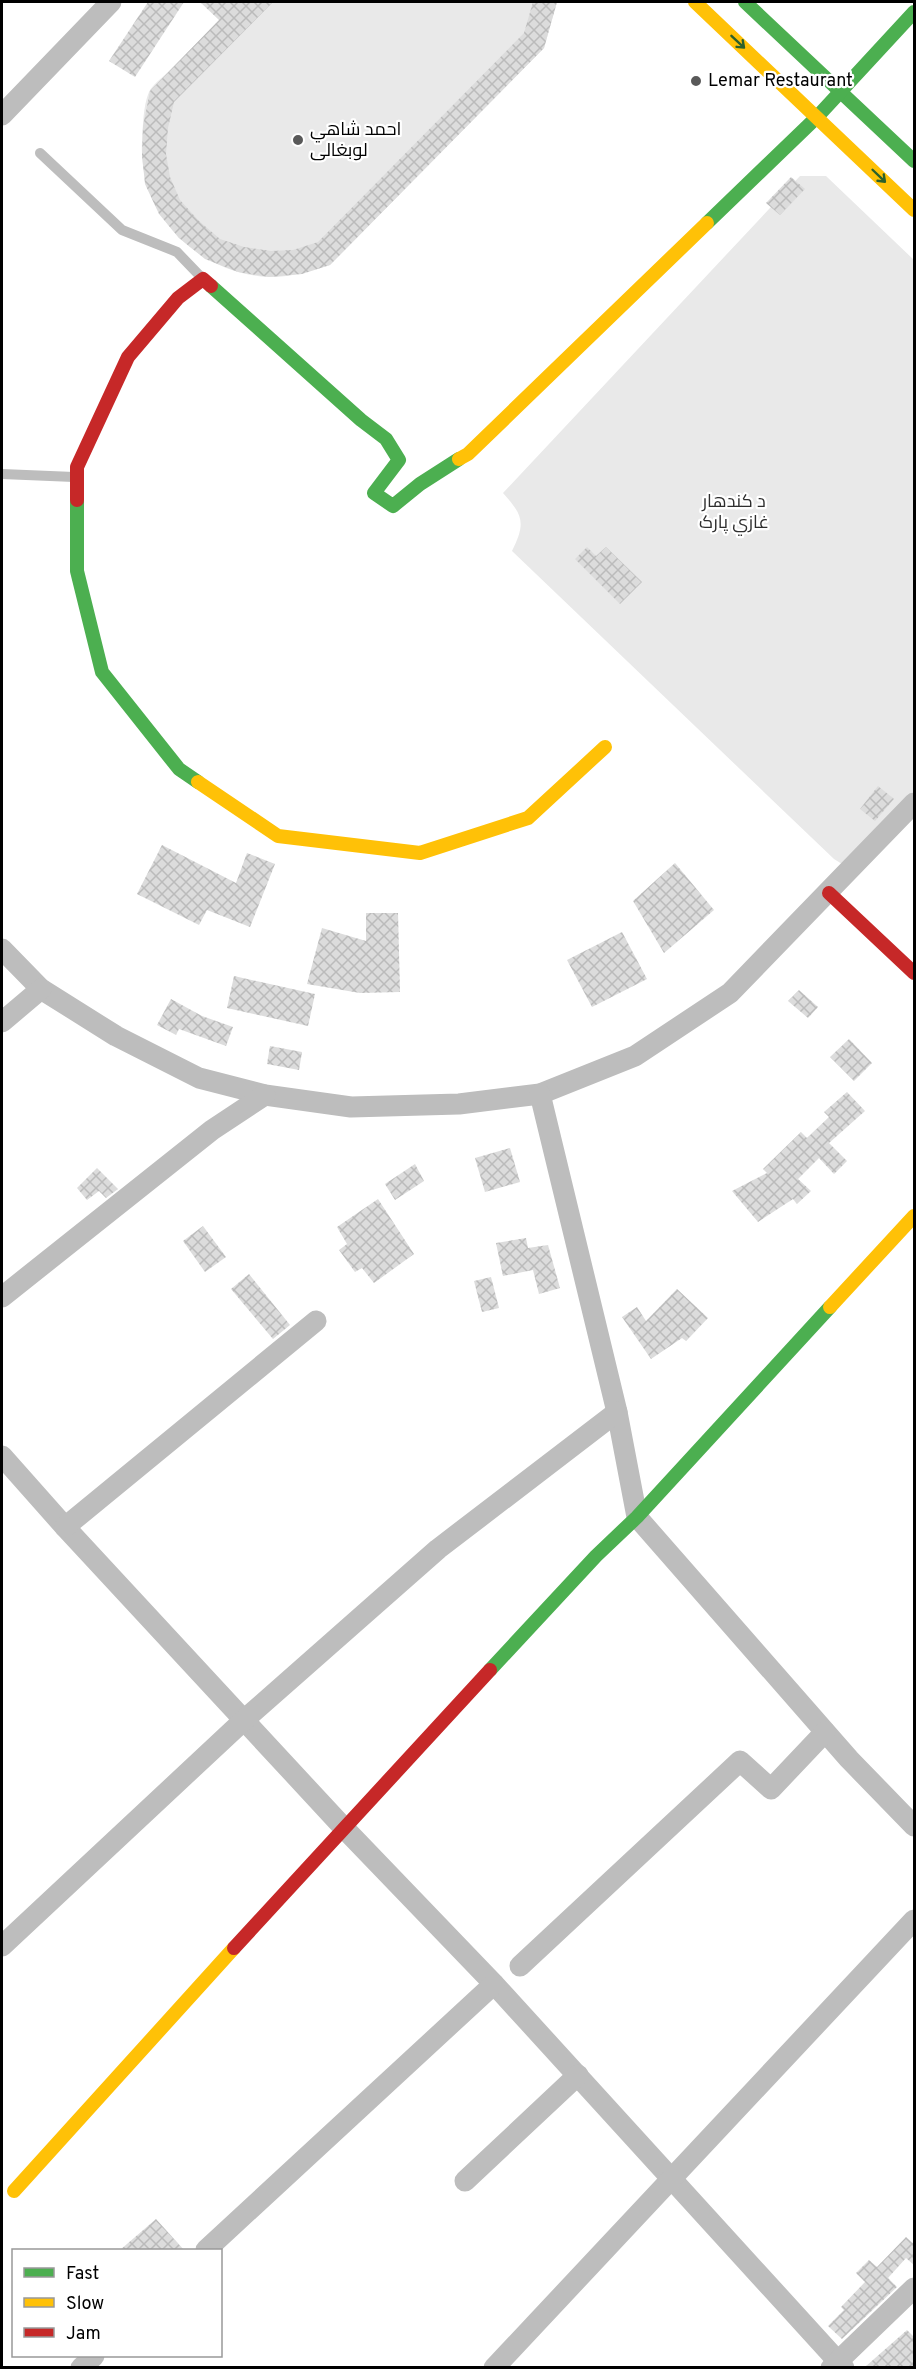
<svg xmlns="http://www.w3.org/2000/svg" width="916" height="2369" viewBox="0 0 916 2369" font-family="Overpass,Cairo,sans-serif">
  <style>
    .green { fill: #e9e9e9 }
    .building { fill: url(#building-cross-hatch) }
    .lines { fill: none; stroke-linecap: round; stroke-linejoin: round }
    .lane { stroke: #bdbdbd; stroke-width: 10 }
    .street { stroke: #bdbdbd; stroke-width: 21 }
    .fast { stroke: #4caf50; stroke-width: 14 }
    .slow { stroke: #ffc107; stroke-width: 14 }
    .jam { stroke: #c62828; stroke-width: 14 }
    .oneway { stroke: #2a602c }
    .poi-dot { fill: #595959; stroke: #fff; stroke-width: 2 }
    .labels { text-anchor: middle; dominant-baseline: central; stroke-width: 4.5; stroke-linejoin: round; paint-order: stroke }
    .poi-label { font-size: 18px; fill: #000; stroke: #fff; text-anchor: start }
    .park-label { font-size: 18px; fill: #2e2e2e; stroke: #fff }
  </style>
  <defs>
    <pattern id="building-cross-hatch" width="8" height="8" patternUnits="userSpaceOnUse" patternTransform="scale(1.5)"><rect width="8" height="8" fill="#dcdcdc"/><path d="M0 0l8 8M0 8l8-8" fill="none" stroke="#bbb"/></pattern>
  </defs>
  <rect width="100%" height="100%" fill="#fff"/>
  <g class="green">
    <path d="M227 2H557L544 48 330 265C310 271 289 278 268 277 197 273 138 214 142 142 143 126 143 106 149 92 152 85 163 77 168 72 190 50 211 28 232 7Z"/>
    <path d="M800 176H826L914 260V791L849 861 842 864 834 859 512 551C526 523 523 515 503 493Z"/>
  </g>
  <g class="building">
    <polygon points="148,2 184,2 135,77 109,61"/>
    <polygon points="200,2 273,2 174,102 168,128 166,154 170,177 180,200 199,221 220,239 244,247 271,251 293,250 318,242 524,33 533,2 557,2 544,48 330,265 302,274 269,277 238,272 205,259 179,238 159,214 145,184 142,155 143,126 150,91 219,20"/>
    <polygon points="791,177 805,189 780,215 766,203"/>
    <polygon points="587,547 596,556 606,547 642,582 620,604 575,559"/>
    <polygon points="878,786 894,799 875,821 860,809"/>
    <polygon points="162,845 236,883 247,853 275,864 250,927 207,910 199,925 137,894"/>
    <polygon points="675,863 714,910 664,953 633,901"/>
    <polygon points="366,913 398,913 400,992 360,993 307,984 322,928 366,941"/>
    <polygon points="622,932 647,979 592,1007 567,960"/>
    <polygon points="234,976 315,994 308,1026 227,1008"/>
    <polygon points="799,990 818,1007 808,1018 788,1001"/>
    <polygon points="171,999 202,1016 233,1027 226,1046 179,1029 176,1035 157,1025"/>
    <polygon points="849,1039 872,1063 854,1081 830,1057"/>
    <polygon points="270,1046 302,1052 299,1070 267,1064"/>
    <polygon points="847,1092 865,1111 829,1143 847,1161 834,1174 819,1158 798,1179 811,1191 797,1204 793,1199 758,1222 732,1191 767,1173 763,1169 801,1132 807,1138 829,1117 824,1112"/>
    <polygon points="510,1148 520,1182 485,1192 475,1158"/>
    <polygon points="415,1164 424,1181 395,1200 385,1184"/>
    <polygon points="97,1168 118,1189 106,1198 99,1191 87,1200 77,1188"/>
    <polygon points="378,1199 414,1254 374,1283 362,1268 355,1272 339,1250 347,1244 337,1227"/>
    <polygon points="203,1226 226,1257 205,1272 183,1241"/>
    <polygon points="526,1238 528,1248 548,1245 560,1288 539,1294 533,1270 503,1276 496,1243"/>
    <polygon points="249,1274 290,1325 273,1339 231,1289"/>
    <polygon points="491,1277 499,1308 482,1312 474,1281"/>
    <polygon points="677,1289 708,1318 686,1341 682,1338 651,1359 622,1317 637,1307 646,1321"/>
    <polygon points="156,2219 184,2250 120,2250"/>
    <polygon points="906,2237 915,2245 915,2266 906,2258 888,2278 897,2287 842,2339 828,2326 844,2310 841,2307 865,2282 856,2273 869,2260 877,2267"/>
    <polygon points="907,2330 915,2338 915,2367 865,2367"/>
  </g>
  <g class="lines">
    <g class="lane">
      <polyline points="40,153 122,230 177,252 201,277"/>
      <polyline points="2,474 74,477"/>
    </g>
    <g class="street">
      <polyline points="2,115 111,2"/>
      <polyline points="2,949 41,989 116,1036 199,1078 265,1095 351,1107 459,1104 540,1094 635,1056 730,993 914,803"/>
      <polyline points="2,1022 41,989"/>
      <polyline points="540,1094 617,1412 637,1517 849,1759 914,1826"/>
      <polyline points="2,1297 212,1130 265,1095"/>
      <polyline points="2,1456 65,1527 343,1827 494,1984 844,2368"/>
      <polyline points="65,1527 316,1321"/>
      <polyline points="2,1946 244,1720 438,1549 617,1412"/>
      <polyline points="520,1966 740,1761 771,1789 825,1732"/>
      <polyline points="465,2181 578,2075"/>
      <polyline points="206,2250 494,1984"/>
      <polyline points="81,2368 94,2356"/>
      <polyline points="494,2368 914,1920"/>
      <polyline points="831,2368 914,2288"/>
    </g>
    <g class="fast">
      <polyline points="745,2 914,161"/>
      <polyline points="707,223 817,117 914,12"/>
      <polyline points="211,286 361,420 386,439 399,460 374,493 393,506 420,484 459,459"/>
      <polyline points="77,500 77,571 102,672 179,769 198,782"/>
      <polyline points="490,1670 596,1556 637,1517 830,1307"/>
    </g>
    <g class="slow">
      <polyline points="695,2 914,210"/>
      <polyline points="459,459 468,454 707,223"/>
      <polyline points="198,782 278,836 420,853 528,818 605,747"/>
      <polyline points="830,1307 914,1216"/>
      <polyline points="14,2191 234,1948"/>
    </g>
    <g class="jam">
      <polyline points="77,500 77,467 128,357 178,298 203,279 211,286"/>
      <polyline points="829,893 914,973"/>
      <polyline points="234,1948 490,1670"/>
    </g>
  </g>
  <defs><path id="oneway-shaft" d="M-6 0H5M1.5-3L5.5 0L1.5 3" fill="none" stroke-width="1.6" stroke-linecap="round" stroke-linejoin="round" transform="scale(1.5)"/></defs>
  <g class="oneway">
    <use href="#oneway-shaft" transform="translate(738 42) rotate(43)"/>
    <use href="#oneway-shaft" transform="translate(879 176) rotate(44)"/>
  </g>
  <g class="poi-dot">
    <circle cx="696" cy="81" r="6"/>
    <circle cx="298" cy="140" r="6"/>
  </g>
  <g class="labels">
    <g class="poi-label">
      <text x="708" y="81">Lemar Restaurant</text>
      <text x="310" y="130">احمد شاهي<tspan x="310" dy="21">لوبغالی</tspan></text>
    </g>
    <g class="park-label">
      <text x="734" y="502">د کندهار<tspan x="734" dy="21">غازي پارک</tspan></text>
    </g>
  </g>
  <rect width="916" height="2369" fill="none" stroke="#000000" stroke-width="6"/>
  <rect x="12" y="2249" width="210" height="108" fill="#ffffff" stroke="#999999" stroke-width="1.5"/>
  <rect x="24" y="2268" width="30" height="9" fill="#4caf50" stroke="#999999" stroke-width="1.5"/>
  <text x="66" y="2279" font-size="18" fill="#000000">Fast</text>
  <rect x="24" y="2298" width="30" height="9" fill="#ffc107" stroke="#999999" stroke-width="1.5"/>
  <text x="66" y="2309" font-size="18" fill="#000000">Slow</text>
  <rect x="24" y="2328" width="30" height="9" fill="#c62828" stroke="#999999" stroke-width="1.5"/>
  <text x="66" y="2339" font-size="18" fill="#000000">Jam</text>
</svg>
